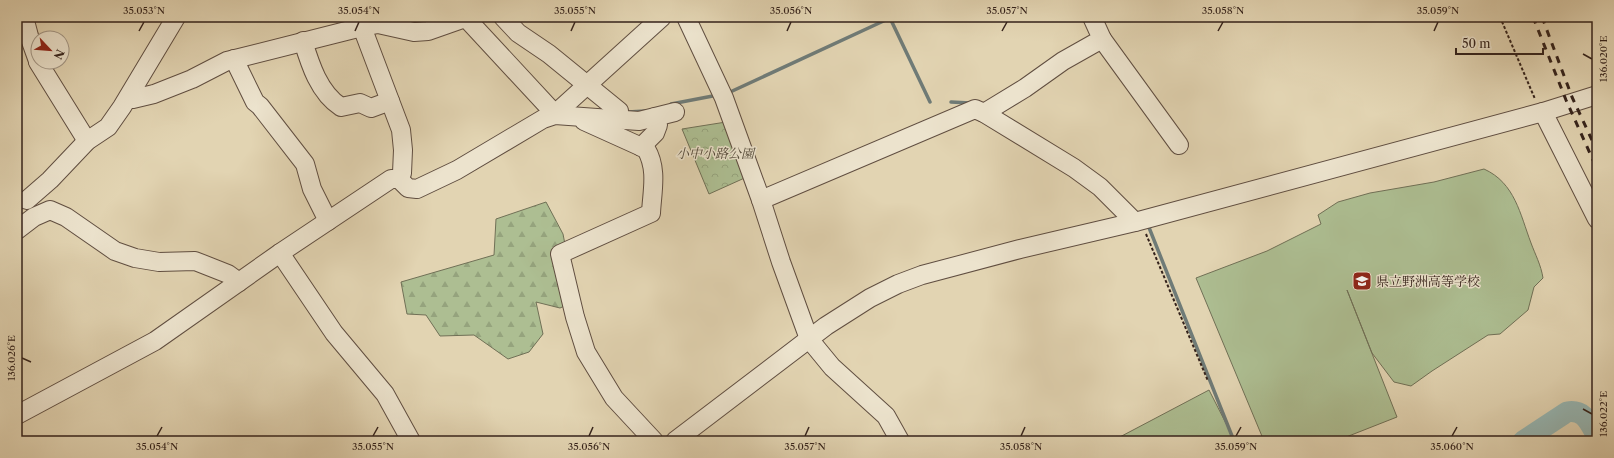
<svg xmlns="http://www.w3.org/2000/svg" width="1614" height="458" viewBox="0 0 1614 458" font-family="'Libre Caslon Text','Noto Serif JP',serif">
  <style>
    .forest { fill: url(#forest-firs); stroke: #707056 }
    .park { fill: url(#park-crowns); stroke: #707056 }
    .pitch { fill: #adbe92; stroke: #707056 }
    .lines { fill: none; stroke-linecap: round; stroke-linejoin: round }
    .stream { stroke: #6f7b77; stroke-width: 3.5 }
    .river { stroke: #97b7b4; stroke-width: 21 }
    .minor-casing { stroke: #604e41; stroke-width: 20 }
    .path { stroke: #34221b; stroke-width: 2; stroke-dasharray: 3 2; stroke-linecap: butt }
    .minor { stroke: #ece3cd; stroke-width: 18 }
    .rail { stroke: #34221b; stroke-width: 3; stroke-dasharray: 7 7; stroke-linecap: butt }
    .ticks { fill: none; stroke: #34221b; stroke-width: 1.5 }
    .labels { text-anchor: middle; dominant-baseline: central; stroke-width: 3; stroke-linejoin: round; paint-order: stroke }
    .park-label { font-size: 13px; font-style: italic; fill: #524939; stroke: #ece3cd }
    .poi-label { font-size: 13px; fill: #34221b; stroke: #ece3cd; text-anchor: start }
    .neatline { fill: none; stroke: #34221b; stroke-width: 1.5 }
    .ticks-label { font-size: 10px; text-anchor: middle; fill: #34221b }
  </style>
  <defs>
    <pattern id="forest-firs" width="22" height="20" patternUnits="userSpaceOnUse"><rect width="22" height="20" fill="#adbe92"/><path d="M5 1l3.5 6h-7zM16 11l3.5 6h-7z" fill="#95a37d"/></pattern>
    <pattern id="park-crowns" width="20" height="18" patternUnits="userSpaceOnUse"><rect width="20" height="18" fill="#adbe92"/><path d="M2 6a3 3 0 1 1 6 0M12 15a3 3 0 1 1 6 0" fill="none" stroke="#95a37d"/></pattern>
  </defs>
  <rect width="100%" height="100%" fill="#e2d4b2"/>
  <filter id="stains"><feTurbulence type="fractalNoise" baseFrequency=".005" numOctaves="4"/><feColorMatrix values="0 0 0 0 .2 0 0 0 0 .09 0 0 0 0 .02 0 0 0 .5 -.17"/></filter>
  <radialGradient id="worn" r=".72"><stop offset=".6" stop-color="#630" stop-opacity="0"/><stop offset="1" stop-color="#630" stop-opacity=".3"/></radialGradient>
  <polygon class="forest" points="546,202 563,234 576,301 560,308 536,302 543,334 529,352 508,359 474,335 440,336 426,315 407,314 401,282 494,255 496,219"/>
  <polygon class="park" points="726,122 749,176 709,194 682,129"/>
  <g class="pitch">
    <path d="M1484 169C1515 183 1520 214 1531 243 1535 254 1541 265 1543 278L1534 287 1528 310 1500 334 1488 335 1432 371 1411 386 1394 382 1372 353 1347 290 1397 417 1336 441H1264L1196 278 1267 251 1321 224 1318 215 1338 202 1370 193 1434 182Z"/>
    <polygon points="1209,390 1235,441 1117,441 1116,439"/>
  </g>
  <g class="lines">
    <g class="stream">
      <polyline points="728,93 890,18 930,102"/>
      <polyline points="951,102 970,103"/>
      <polyline points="671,104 718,95"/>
      <polyline points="628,112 645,111"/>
      <polyline points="1148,225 1234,441"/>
    </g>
    <path class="river" d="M1523 441 1567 412C1585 409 1589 423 1597 436"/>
    <g class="minor-casing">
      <g id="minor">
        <polyline points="24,17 29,36 38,61"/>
        <polyline points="465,17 555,114 662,17"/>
        <polyline points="503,17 518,33 549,54 619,111 619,120"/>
        <polyline points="686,17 724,98 761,200 781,262 809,339 832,367 886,416 900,441"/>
        <polyline points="362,27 401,130 403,150 402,173 399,179"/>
        <polyline points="1102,39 1179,145"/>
        <path d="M303 41C310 64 319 93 341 107L360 103 371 108 390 101"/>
        <polyline points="234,59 255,102 260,106 305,164 312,189 328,221"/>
        <polyline points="38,62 87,141"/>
        <polyline points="128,99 133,99 154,94 192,79 227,61 362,27 378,24 414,32 428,31 465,18"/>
        <polyline points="1543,112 1597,219"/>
        <polyline points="984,113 1025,88 1063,61 1102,39 1092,17"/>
        <path d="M584 121 646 149C658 169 652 192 651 213L560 254 575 317 586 352 614 398 654 441"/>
        <polyline points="641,147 655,133 658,125 655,117"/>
        <polyline points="27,200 50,180 87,141 108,127 122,107 176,17"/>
        <polyline points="761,200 975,109 984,113 1074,168 1100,187 1135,222"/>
        <polyline points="17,230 34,217 50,210 66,217 115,251 135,258 159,262 195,261 228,274 239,282"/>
        <polyline points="280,253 334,333 385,394 411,441"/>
        <polyline points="17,415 155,341 280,253 391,179 399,179 408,188 417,189 457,170 543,119 555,115 639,121 675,112"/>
        <polyline points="675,441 826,326 870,298 898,284 922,275 1020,249 1135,222 1543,112 1597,95"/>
      </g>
    </g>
    <g class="path">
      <polyline points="1500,17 1535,99"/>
      <polyline points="1146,234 1208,381"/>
    </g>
    <use href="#minor" class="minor"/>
    <g class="rail">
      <polyline points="1533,17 1566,100 1597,169"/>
      <polyline points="1542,17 1572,97 1597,151"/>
    </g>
  </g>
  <path class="ticks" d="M139 31 144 22M355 31 359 22M571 31 575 22M787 31 791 22M1002 31 1007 22M1218 31 1223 22M1434 31 1438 22M1583 54 1592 59M22 358 31 362M1583 409 1592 414M157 436 162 427M373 436 378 427M589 436 593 427M805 436 809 427M1021 436 1025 427M1236 436 1241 427M1452 436 1457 427"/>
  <defs>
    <g id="school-square" transform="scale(1)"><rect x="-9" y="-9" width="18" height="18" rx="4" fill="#8f2418" stroke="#ece3cd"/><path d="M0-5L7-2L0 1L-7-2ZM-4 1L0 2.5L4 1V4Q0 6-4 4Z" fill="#fff"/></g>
  </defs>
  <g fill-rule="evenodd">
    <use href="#school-square" x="1362" y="281"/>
  </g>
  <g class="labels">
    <g class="park-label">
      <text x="715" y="153">小中小路公園</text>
    </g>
    <g class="poi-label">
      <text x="1376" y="281">県立野洲高等学校</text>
    </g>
  </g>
  <rect width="1614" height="458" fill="none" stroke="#e2d4b2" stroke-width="44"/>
  <g transform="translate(50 50) rotate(116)"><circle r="19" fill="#ece3cd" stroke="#a29686"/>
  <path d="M0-3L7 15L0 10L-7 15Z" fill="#8f2418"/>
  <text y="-6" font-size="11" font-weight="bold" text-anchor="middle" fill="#34221b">N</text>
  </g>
  <path d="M1456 48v6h87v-6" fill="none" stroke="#34221b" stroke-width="2"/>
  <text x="1462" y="48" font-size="12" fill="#34221b" stroke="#ece3cd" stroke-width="3" paint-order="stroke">50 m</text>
  <rect x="22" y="22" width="1570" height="414" class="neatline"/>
  <g class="ticks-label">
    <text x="144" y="14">35.053°N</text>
    <text x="359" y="14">35.054°N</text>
    <text x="575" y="14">35.055°N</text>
    <text x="791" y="14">35.056°N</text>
    <text x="1007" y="14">35.057°N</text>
    <text x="1223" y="14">35.058°N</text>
    <text x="1438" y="14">35.059°N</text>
    <text transform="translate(1603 59) rotate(-90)" y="4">136.020°E</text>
    <text transform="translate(11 358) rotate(-90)" y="4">136.026°E</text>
    <text transform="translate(1603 414) rotate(-90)" y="4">136.022°E</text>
    <text x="157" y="450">35.054°N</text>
    <text x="373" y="450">35.055°N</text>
    <text x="589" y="450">35.056°N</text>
    <text x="805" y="450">35.057°N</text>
    <text x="1021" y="450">35.058°N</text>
    <text x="1236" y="450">35.059°N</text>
    <text x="1452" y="450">35.060°N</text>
  </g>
  <rect width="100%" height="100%" filter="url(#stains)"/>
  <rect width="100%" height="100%" fill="url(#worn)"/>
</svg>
